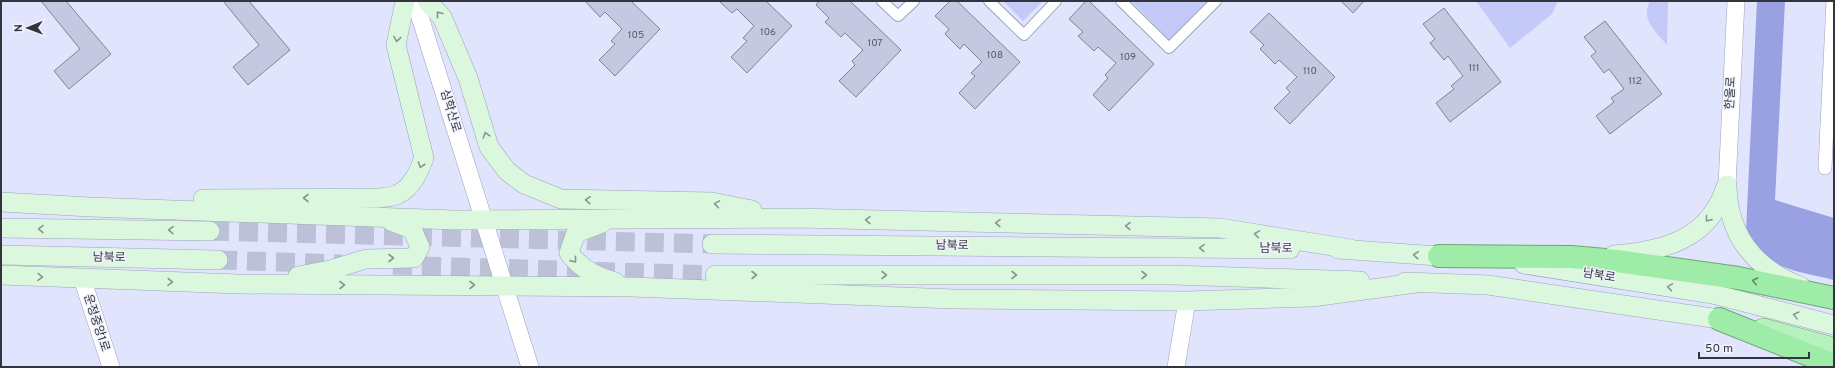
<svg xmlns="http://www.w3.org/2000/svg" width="1835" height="368" viewBox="0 0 1835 368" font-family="Overpass,'Noto Sans KR',sans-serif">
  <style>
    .green { fill: #c3caf7 }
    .forest { fill: #99a1e2 }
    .building { fill: #c4c8e0; stroke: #808399 }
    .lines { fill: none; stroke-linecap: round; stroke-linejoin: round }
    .secondary-tunnel { stroke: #bdc1d7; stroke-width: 19; stroke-dasharray: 19 10; stroke-linecap: butt }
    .pedestrian-casing { stroke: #9ea2b9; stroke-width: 12 }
    .minor-casing { stroke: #9ea2b9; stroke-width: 14 }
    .tertiary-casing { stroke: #9ea2b9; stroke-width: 18 }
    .secondary-casing { stroke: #9ea2b9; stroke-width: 20 }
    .primary-casing { stroke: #6aa874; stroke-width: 22 }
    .trunk-casing { stroke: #6aa874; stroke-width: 24 }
    .pedestrian { stroke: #fff; stroke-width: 10 }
    .minor { stroke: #fff; stroke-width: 13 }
    .tertiary { stroke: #fff; stroke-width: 17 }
    .secondary { stroke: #dbf8de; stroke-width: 19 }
    .primary { stroke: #b7f1be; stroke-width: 21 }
    .trunk { stroke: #9feca8; stroke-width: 22 }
    .oneway { stroke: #87968e }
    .oneway2 { stroke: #64876d }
    .labels { text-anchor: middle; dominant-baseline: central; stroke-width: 3; stroke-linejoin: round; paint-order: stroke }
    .number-label { font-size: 10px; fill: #575966 }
    .street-label { font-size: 12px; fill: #33343d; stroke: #f0f2fc }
  </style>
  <rect width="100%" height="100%" fill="#e0e4fd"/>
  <g class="green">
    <polygon points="1003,1 1043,1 1023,21"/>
    <polygon points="1131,1 1208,1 1169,40"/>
    <polygon points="1476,1 1558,1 1552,14 1510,48"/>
    <path d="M1650 1H1668L1667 45C1656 32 1640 19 1650 1Z"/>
  </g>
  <path class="forest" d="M1757 1H1785L1775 200 1834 218V280C1807 273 1773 270 1755 247 1751 243 1749 236 1746 231Z"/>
  <g class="building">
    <polygon points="41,1 66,1 111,54 69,89 54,71 80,49"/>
    <polygon points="223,1 249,1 290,50 248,85 233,67 259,45"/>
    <polygon points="585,1 631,1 660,29 615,76 599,60 615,44 611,41 622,29 605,12 600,17"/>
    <polygon points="719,1 766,1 792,26 747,73 731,57 747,41 743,38 754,26 737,9 732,13"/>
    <polygon points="819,1 850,1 901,50 856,97 839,81 855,65 852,61 863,50 845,33 841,37 825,22 829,18 816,5"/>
    <polygon points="950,1 957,1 1020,62 975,109 959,93 975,76 971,73 982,62 964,44 960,49 945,34 949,29 935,16"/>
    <polygon points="1086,1 1089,1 1154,64 1109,111 1093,95 1108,78 1105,75 1116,63 1098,47 1094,51 1078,36 1083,32 1069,19"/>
    <polygon points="1341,1 1364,1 1353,13"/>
    <polygon points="1444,8 1501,82 1450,122 1436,103 1454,89 1451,86 1463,76 1448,56 1444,60 1430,43 1435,39 1423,24"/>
    <polygon points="1269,13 1335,77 1290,124 1274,108 1290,92 1286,88 1297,77 1279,60 1275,64 1260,49 1264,45 1250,32"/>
    <polygon points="1605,21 1662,94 1610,134 1596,116 1614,102 1611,98 1624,89 1609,69 1604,73 1591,56 1596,52 1584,37"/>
  </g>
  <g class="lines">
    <g class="secondary-tunnel">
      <polyline points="210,231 712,244"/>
      <polyline points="218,260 342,264"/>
      <polyline points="393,265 715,275"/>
    </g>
    <g class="pedestrian-casing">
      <g id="pedestrian">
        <polyline points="882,1 898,16 914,1"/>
        <polyline points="989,1 1024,35 1056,1"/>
        <polyline points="1121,1 1169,48 1216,1"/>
      </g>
    </g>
    <g class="minor-casing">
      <g id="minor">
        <polyline points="1833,1 1827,125 1834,127"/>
        <polyline points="1825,168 1827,125"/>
      </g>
    </g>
    <g class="tertiary-casing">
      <g id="tertiary">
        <polyline points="415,1 530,367"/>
        <polyline points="1727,185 1736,1"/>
        <polyline points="82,278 111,367"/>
        <polyline points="1176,367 1187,301"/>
      </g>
    </g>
    <g class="secondary-casing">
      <g id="secondary">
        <polyline points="427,1 442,17 468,78 489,147 507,171 524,184 561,199 712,202 752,210"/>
        <path d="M1727 188C1729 236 1755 269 1800 286"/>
        <path d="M203 199 379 198C385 197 393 197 398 194 412 188 419 171 424 158L396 45 405 1"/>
        <polyline points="1,202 90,207 454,220 797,218 1220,228 1351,249"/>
        <path d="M602 223 581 231 575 235 569 253C581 269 596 277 615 282"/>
        <polyline points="1,228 210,231"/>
        <polyline points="712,244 1290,249"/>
        <polyline points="1338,249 1453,257"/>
        <polyline points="1,255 218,260"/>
        <path d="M1614 255C1654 252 1698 243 1718 205 1722 199 1724 191 1727 185"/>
        <polyline points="1524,264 1713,294 1834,325"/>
        <polyline points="1,275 238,284 631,287 954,299 1187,301 1312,297 1416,283"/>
        <polyline points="715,275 1172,275 1360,281"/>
        <polyline points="298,276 330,270 366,259 414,258 420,247 412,229 391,221"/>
        <polyline points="1405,282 1488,285 1719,319"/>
      </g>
    </g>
    <g class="primary-casing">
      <polyline id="primary" points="1763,329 1834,348"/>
    </g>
    <g class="trunk-casing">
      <g id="trunk">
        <polyline points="1439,256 1571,257 1617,261 1738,278 1834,298"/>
        <polyline points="1719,319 1834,365"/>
      </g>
    </g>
    <use href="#pedestrian" class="pedestrian"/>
    <use href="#minor" class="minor"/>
    <use href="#tertiary" class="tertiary"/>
    <use href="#secondary" class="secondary"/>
    <use href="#primary" class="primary"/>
    <use href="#trunk" class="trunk"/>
  </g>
  <defs><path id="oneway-chevron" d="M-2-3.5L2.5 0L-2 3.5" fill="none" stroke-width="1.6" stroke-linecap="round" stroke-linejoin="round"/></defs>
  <g class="oneway">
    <use href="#oneway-chevron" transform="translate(439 14) rotate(-128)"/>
    <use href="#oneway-chevron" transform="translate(397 39) rotate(100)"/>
    <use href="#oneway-chevron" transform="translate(486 135) rotate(-107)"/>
    <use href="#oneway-chevron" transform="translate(421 165) rotate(109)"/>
    <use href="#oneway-chevron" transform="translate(306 198) rotate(180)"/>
    <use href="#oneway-chevron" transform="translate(588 200) rotate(-177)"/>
    <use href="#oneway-chevron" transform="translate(717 204) rotate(-171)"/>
    <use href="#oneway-chevron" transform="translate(1708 219) rotate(129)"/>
    <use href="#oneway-chevron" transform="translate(868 220) rotate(-179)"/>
    <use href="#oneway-chevron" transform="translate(998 223) rotate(-179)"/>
    <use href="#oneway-chevron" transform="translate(1128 226) rotate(-179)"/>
    <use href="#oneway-chevron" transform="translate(41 229) rotate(-179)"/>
    <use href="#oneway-chevron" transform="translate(171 230) rotate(-179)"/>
    <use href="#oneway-chevron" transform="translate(1257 234) rotate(-171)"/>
    <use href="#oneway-chevron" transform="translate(1202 248) rotate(-179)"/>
    <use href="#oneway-chevron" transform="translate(1416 255) rotate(-175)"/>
    <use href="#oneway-chevron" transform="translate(391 258)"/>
    <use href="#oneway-chevron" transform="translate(574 260) rotate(51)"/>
    <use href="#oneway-chevron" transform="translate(754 275)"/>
    <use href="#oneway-chevron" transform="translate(884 275)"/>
    <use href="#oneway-chevron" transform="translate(1014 275)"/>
    <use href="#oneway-chevron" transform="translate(1144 275)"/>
    <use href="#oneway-chevron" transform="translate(40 277) rotate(2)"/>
    <use href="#oneway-chevron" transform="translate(170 282) rotate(2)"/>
    <use href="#oneway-chevron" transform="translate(342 285)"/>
    <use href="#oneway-chevron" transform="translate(472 285)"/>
    <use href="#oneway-chevron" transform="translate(1670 287) rotate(-171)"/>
    <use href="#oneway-chevron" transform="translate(1796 315) rotate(-166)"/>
  </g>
  <use class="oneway2" href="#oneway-chevron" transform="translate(1755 281) rotate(-168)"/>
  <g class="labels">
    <g class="number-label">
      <text x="768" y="32">106</text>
      <text x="636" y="35">105</text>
      <text x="875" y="43">107</text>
      <text x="995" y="55">108</text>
      <text x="1128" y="57">109</text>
      <text x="1474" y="68">111</text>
      <text x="1310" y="71">110</text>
      <text x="1635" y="81">112</text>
    </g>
    <g class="street-label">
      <text transform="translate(1731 93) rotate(-87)">한울로</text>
      <text transform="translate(450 111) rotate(73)">심학산로</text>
      <text transform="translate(952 246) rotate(1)">남북로</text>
      <text x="1276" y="249">남북로</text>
      <text transform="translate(109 258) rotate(1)">남북로</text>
      <text transform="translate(1599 276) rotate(9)">남북로</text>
      <text transform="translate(96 323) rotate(72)">운정중앙1로</text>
    </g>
  </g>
  <rect width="1835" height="368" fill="none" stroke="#33343d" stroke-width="4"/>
  <g transform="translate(28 28) rotate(269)" stroke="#f0f2fc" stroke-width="3" paint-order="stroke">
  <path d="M0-3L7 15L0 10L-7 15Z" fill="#33343d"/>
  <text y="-6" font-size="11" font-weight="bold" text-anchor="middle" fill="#33343d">N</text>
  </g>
  <path d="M1699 352v6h110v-6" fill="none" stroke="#33343d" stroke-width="2"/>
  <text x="1705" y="352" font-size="12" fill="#33343d" stroke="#f0f2fc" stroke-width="3" paint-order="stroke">50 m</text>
</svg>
